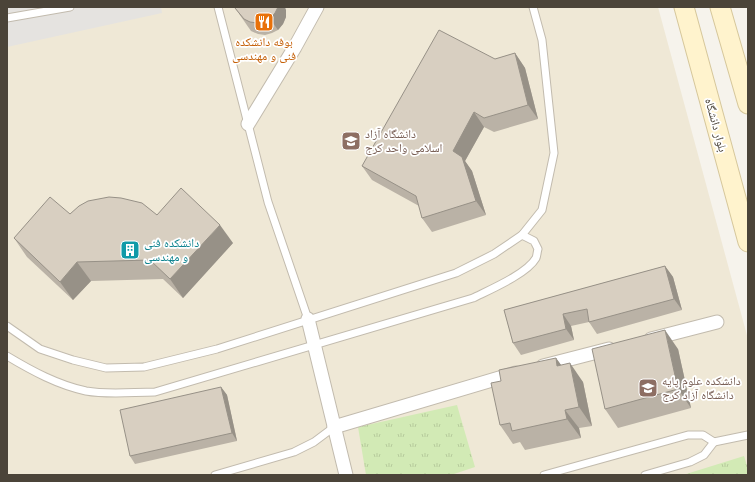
<svg xmlns="http://www.w3.org/2000/svg" width="755" height="482" viewBox="0 0 755 482" font-family="'DM Sans','Noto Naskh Arabic',sans-serif">
  <style>
    .education { fill: #efe8d6 }
    .grass { fill: url(#grass-tufts) }
    .parking { fill: #e5e3e0 }
    .lines { fill: none; stroke-linecap: round; stroke-linejoin: round }
    .lane-casing { stroke: #c2bbae; stroke-width: 9 }
    .street-casing { stroke: #c2bbae; stroke-width: 15 }
    .secondary-casing { stroke: #d6c79b; stroke-width: 21 }
    .lane { stroke: #fff; stroke-width: 7 }
    .street { stroke: #fff; stroke-width: 13 }
    .secondary { stroke: #fff3cd; stroke-width: 19 }
    .wall { fill: #bab2a6 }
    .shaded-wall { fill: #979187 }
    .building { fill: #d8cfc1; stroke: #979187 }
    .labels { text-anchor: middle; dominant-baseline: central; stroke-width: 3.5; stroke-linejoin: round; paint-order: stroke }
    .food-label { font-size: 12px; fill: #c56008; stroke: #fff }
    .street-label { font-size: 12px; fill: #4b4439; stroke: #fff }
    .education-label { font-size: 12px; fill: #785e54; stroke: #fff; text-anchor: start }
    .culture-label { font-size: 12px; fill: #0d838f; stroke: #fff; text-anchor: start }
  </style>
  <defs>
    <pattern id="grass-tufts" width="24" height="20" patternUnits="userSpaceOnUse"><rect width="24" height="20" fill="#d2eab5"/><path d="M3 7l-1-3M5 7V3M7 7l1-3M15 17l-1-3M17 17v-4M19 17l1-3" fill="none" stroke="#b6ca9c"/></pattern>
  </defs>
  <rect width="100%" height="100%" fill="#f6f3ec"/>
  <polygon class="education" points="7,7 658,7 748,339 748,475 7,475"/>
  <g class="grass">
    <polygon points="457,405 475,467 451,475 366,475 358,427"/>
    <polygon points="744,456 748,469 748,475 683,475"/>
  </g>
  <polygon class="parking" points="7,7 161,7 162,13 7,47"/>
  <g class="lines">
    <g class="lane-casing">
      <g id="lane">
        <polyline points="218,7 268,202 308,319"/>
        <polyline points="7,18 70,7"/>
        <polyline points="7,326 40,349 73,360 106,368 144,367 217,349 456,273 494,254 522,235 542,210 554,153 542,40 533,7"/>
        <path d="M7 356C32 371 58 385 86 391 108 395 133 392 155 392L473 298C489 290 527 274 536 258 537 256 537 252 538 249L534 241 522 235"/>
        <polyline points="714,442 748,435"/>
        <polyline points="215,475 294,452 314,442 334,427"/>
        <polyline points="544,475 688,435 703,435 714,442 704,455 690,462 645,475"/>
      </g>
    </g>
    <g class="street-casing">
      <g id="street">
        <polyline points="248,124 295,47 317,7"/>
        <polyline points="308,319 346,475"/>
        <polyline points="651,339 717,322"/>
        <polyline points="543,366 609,349"/>
        <polyline points="334,427 516,373"/>
      </g>
    </g>
    <g class="secondary-casing">
      <g id="secondary">
        <polyline points="684,7 748,242"/>
        <polyline points="720,7 748,104"/>
      </g>
    </g>
    <use href="#lane" class="lane"/>
    <use href="#street" class="street"/>
    <use href="#secondary" class="secondary"/>
  </g>
  <g class="wall">
    <polygon points="235,8 286,10 286,17 283,24 278,30 272,33 265,35 258,34 251,31"/>
    <polygon points="515,53 525,68 538,119 494,132 484,127 465,161 472,171 486,215 432,232 422,218 419,206 372,180 362,166 495,59"/>
    <polygon points="70,214 157,215 233,243 183,298 163,279 91,281 73,300 27,257 14,238"/>
    <polygon points="665,266 673,277 682,310 597,334 589,322 571,326 574,340 521,355 513,343 504,310"/>
    <polygon points="678,349 691,408 618,428 605,409"/>
    <polygon points="556,358 561,365 583,382 592,426 579,428 581,438 525,450 520,442 513,444 500,425 501,381"/>
    <polygon points="221,387 227,395 237,441 135,464 130,456"/>
  </g>
  <g class="shaded-wall">
    <polygon points="278,7 285,7 286,10 286,17 283,24 278,30 270,19"/>
    <polygon points="515,53 525,68 538,119 528,105"/>
    <polygon points="474,112 484,127 465,161 472,171 486,215 476,201 453,151"/>
    <polygon points="220,225 233,243 183,298 170,279"/>
    <polygon points="77,262 91,281 73,300 60,282"/>
    <polygon points="665,266 673,277 682,310 674,299"/>
    <polygon points="563,314 571,326 574,340 566,329"/>
    <polygon points="665,330 678,349 691,408 678,389"/>
    <polygon points="556,358 569,376 557,366"/>
    <polygon points="570,363 583,382 592,426 579,407"/>
    <polygon points="221,387 227,395 237,441 232,433"/>
    <polygon points="565,410 579,428 581,438 567,419"/>
  </g>
  <g class="building">
    <polygon points="235,7 278,7 275,13 270,19 264,22 257,23 250,22 244,19 235,8"/>
    <polygon points="439,30 495,59 515,53 528,105 484,118 474,112 453,151 462,157 476,201 422,218 416,196 362,166"/>
    <polygon points="181,188 220,225 170,279 150,260 77,262 60,282 14,238 50,197 70,214 79,206 88,201 109,197 121,198 142,203 157,215"/>
    <polygon points="665,266 674,299 589,322 587,309 563,314 566,329 513,343 504,310"/>
    <polygon points="665,330 678,389 605,409 592,349"/>
    <polygon points="556,358 557,366 570,363 579,407 565,410 567,419 512,431 510,423 500,425 491,383 501,381 499,370"/>
    <polygon points="221,387 232,433 130,456 120,410"/>
  </g>
  <defs>
    <g id="restaurant-square" transform="scale(1)"><rect x="-9" y="-9" width="18" height="18" rx="4" fill="#e8710a" stroke="#fff"/><path d="M-5-6h1v4h1v-4h1v4h1v-4h1v5L-1.5 .5V6h-2V.5L-5-1ZM5-6V6H3V1.5H1.5Q1.5-4 5-6Z" fill="#fff"/></g>
    <g id="university-square" transform="scale(1)"><rect x="-9" y="-9" width="18" height="18" rx="4" fill="#8d6e63" stroke="#fff"/><path d="M0-5L7-2L0 1L-7-2ZM-4 1L0 2.5L4 1V4Q0 6-4 4Z" fill="#fff"/></g>
    <g id="building-square" transform="scale(1)"><rect x="-9" y="-9" width="18" height="18" rx="4" fill="#0f9aa8" stroke="#fff"/><path d="M-4-6H4V6H1V3H-1V6H-4ZM-2.5-4.3h1.7v1.8h-1.7ZM.8-4.3h1.7v1.8H.8ZM-2.5-1h1.7V.8h-1.7ZM.8-1h1.7V.8H.8Z" fill="#fff"/></g>
  </defs>
  <g fill-rule="evenodd">
    <use href="#restaurant-square" x="264" y="22"/>
    <use href="#university-square" x="351" y="141"/>
    <use href="#building-square" x="130" y="250"/>
    <use href="#university-square" x="648" y="388"/>
  </g>
  <g class="labels">
    <g class="food-label">
      <text x="264" y="42">بوفه دانشکده<tspan x="264" dy="14">فنی و مهندسی</tspan></text>
    </g>
    <g class="street-label">
      <text transform="translate(716 125) rotate(75)">بلوار دانشگاه</text>
    </g>
    <g class="education-label">
      <text x="365" y="134">دانشگاه آزاد<tspan x="365" dy="14">اسلامی واحد کرج</tspan></text>
      <text x="662" y="381">دانشکده علوم پایه<tspan x="662" dy="14">دانشگاه آزاد کرج</tspan></text>
    </g>
    <g class="culture-label">
      <text x="144" y="243">دانشکده فنی<tspan x="144" dy="14">و مهندسی</tspan></text>
    </g>
  </g>
  <rect width="755" height="482" fill="none" stroke="#4b4439" stroke-width="16"/>
</svg>
